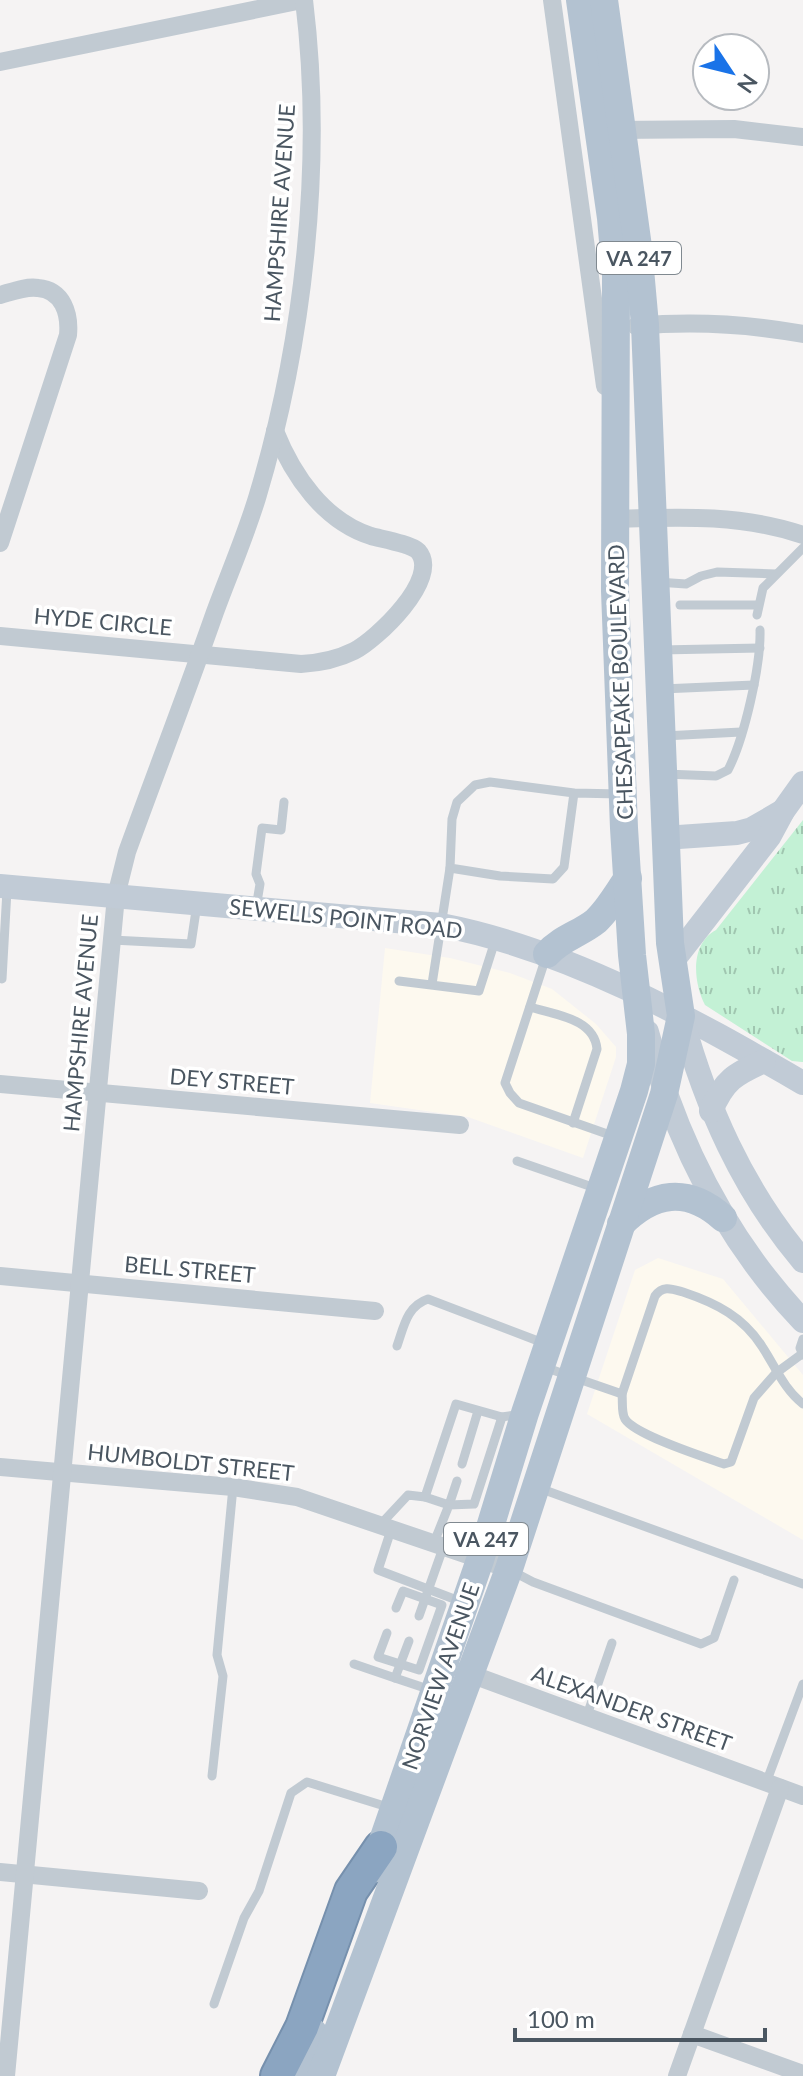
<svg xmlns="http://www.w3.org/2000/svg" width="803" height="2076" viewBox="0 0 803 2076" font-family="Lato,sans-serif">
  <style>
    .commercial { fill: #fdf9ef }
    .grass { fill: url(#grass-tufts) }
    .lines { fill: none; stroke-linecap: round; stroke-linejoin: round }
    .highway-casing { stroke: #7690ad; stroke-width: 36 }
    .lane { stroke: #c1cad2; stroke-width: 9 }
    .street { stroke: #c1cad2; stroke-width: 18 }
    .secondary { stroke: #c1cbd6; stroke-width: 24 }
    .primary { stroke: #b3c2d1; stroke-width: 28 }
    .highway { stroke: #8ba5c1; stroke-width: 32 }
    .labels { text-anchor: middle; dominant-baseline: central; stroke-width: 7; stroke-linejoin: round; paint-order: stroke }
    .shield { fill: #fff; stroke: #808990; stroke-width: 2 }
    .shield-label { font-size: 20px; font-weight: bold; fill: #4a5661 }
    .street-label { font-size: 22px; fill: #4a5661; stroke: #fff }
  </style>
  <defs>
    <pattern id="grass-tufts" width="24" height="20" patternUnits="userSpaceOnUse" patternTransform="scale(2)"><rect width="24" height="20" fill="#c3f1d5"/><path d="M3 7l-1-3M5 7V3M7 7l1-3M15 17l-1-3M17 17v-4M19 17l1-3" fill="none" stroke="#a0c6b0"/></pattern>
  </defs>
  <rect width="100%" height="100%" fill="#f5f3f3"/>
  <g class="commercial">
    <polygon points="385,948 450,958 510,973 552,989 596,1024 616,1047 616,1057 583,1158 468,1117 370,1103"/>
    <polygon points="658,1258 723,1279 803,1375 803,1540 587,1414 635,1270"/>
  </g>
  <path class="grass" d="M803 820V1062H802L792 1061 705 1005C693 982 690 944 716 930Z"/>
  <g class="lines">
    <g class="highway-casing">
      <polyline id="highway" points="277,2076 302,2027 351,1891 381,1847"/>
    </g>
    <g class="lane">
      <polyline points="657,582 686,584 701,576 717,572 776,574"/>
      <polyline points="680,605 757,605"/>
      <polyline points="757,615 763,588 803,548"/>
      <polyline points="660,650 760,648"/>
      <polyline points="662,689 754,685"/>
      <polyline points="664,736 741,732"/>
      <path d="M665 774 716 776 728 770C744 739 761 666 760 630"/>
      <polyline points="574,793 564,867 553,879 500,876 450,868 452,819 457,802 475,785 490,782 574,793 620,794"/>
      <polyline points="256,908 260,884 256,874 262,828 281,830 284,802"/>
      <polyline points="112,940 191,944 197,904"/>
      <polyline points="546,957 505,1083 510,1093 519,1103 613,1136"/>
      <polyline points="2,979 7,890"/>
      <polyline points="399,981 479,991 495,941"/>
      <polyline points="432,984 450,868"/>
      <path d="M530 1007C555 1015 594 1018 597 1049L573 1123"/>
      <polyline points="517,1161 598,1189"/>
      <polyline points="803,1339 800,1348 803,1355"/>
      <path d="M397 1346C404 1326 407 1306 428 1299L546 1344"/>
      <path d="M544 1367 622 1394 655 1296C663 1285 672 1289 683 1292 716 1303 744 1317 763 1348 776 1368 784 1389 803 1404"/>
      <path d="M622 1394C623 1402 621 1412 625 1419 635 1435 704 1457 724 1464L731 1462 754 1398 776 1373 802 1354"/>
      <polyline points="462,1464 478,1411"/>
      <polyline points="457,1481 449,1505 425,1497 456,1404 502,1417 522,1414"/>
      <polyline points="539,1488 803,1584"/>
      <polyline points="380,1525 408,1495 425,1497"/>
      <polyline points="391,1530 378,1570 462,1602"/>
      <polyline points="433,1545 449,1505 474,1504 502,1417"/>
      <polyline points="512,1571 533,1582 701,1644 714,1638 734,1580"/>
      <polyline points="419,1616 443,1548"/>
      <polyline points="387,1633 378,1657 419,1670 442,1605 403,1591 396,1608"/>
      <polyline points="409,1641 395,1678 431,1690"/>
      <polyline points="354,1664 395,1678"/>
      <polyline points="586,1718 612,1643"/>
      <polyline points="212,1776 223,1676 217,1655 233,1487"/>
      <polyline points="766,1783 803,1684"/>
      <polyline points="214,2004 244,1918 259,1891 291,1793 307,1782 391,1808"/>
    </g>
    <g class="street">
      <polyline points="552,0 605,386"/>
      <polyline points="0,62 302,0"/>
      <polyline points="614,130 734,129 803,137"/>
      <path d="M0 295C11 292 26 286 38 288 63 290 70 314 68 335L0 543"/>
      <path d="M636 326C692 321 748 324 803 334"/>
      <path d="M615 519C678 517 742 514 803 535"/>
      <path d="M0 636 301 664C319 663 338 659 354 651 376 640 442 578 418 551 411 544 382 539 371 536 324 521 293 476 275 431"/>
      <polyline points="0,1084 460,1125"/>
      <polyline points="0,1276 375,1311"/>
      <polyline points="0,1467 233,1487 297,1497 509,1569"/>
      <polyline points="462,1671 803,1796"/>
      <polyline points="0,1872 199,1891"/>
      <polyline points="692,2034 803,2074"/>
      <path d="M6 2076 116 896 127 852C156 772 187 692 215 612 229 574 245 537 257 498 304 342 324 162 304 0"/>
      <polyline points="677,2076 780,1788"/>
    </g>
    <g class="secondary">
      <polyline points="664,838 737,833 752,829 783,811"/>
      <path d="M0 886 441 925C570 950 690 1018 803 1083"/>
      <polyline points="672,962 769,837 783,811 803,783"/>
      <path d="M681 1016C706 1106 742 1189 803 1261"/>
      <path d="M647 1032C676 1141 725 1239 803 1321"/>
      <path d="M711 1111C724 1080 735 1074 764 1061"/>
    </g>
    <g class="primary">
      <path d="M547 954C561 938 580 934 596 921 609 909 618 892 628 878"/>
      <path d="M621 1224C653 1192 687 1186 723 1218"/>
      <polyline points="373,1869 480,1560 525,1413 634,1091 641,1064 641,1034 632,955 624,828 615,591 616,276 611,218 580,0"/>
      <polyline points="296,2076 313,2032"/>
      <polyline points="321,2076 509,1569 664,1094 681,1016 670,943 645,325 638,247 604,0"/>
    </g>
    <use href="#highway" class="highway"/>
  </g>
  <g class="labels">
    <g class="shield">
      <rect x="597" y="242" width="84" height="32" rx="6"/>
      <rect x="444" y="1523" width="84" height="32" rx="6"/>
    </g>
    <g class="shield-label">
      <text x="639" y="258">VA 247</text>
      <text x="486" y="1539">VA 247</text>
    </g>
    <g class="street-label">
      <text transform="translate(279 213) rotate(-86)">HAMPSHIRE AVENUE</text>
      <text transform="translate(103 621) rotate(5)">HYDE CIRCLE</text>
      <text transform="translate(620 682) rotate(-92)">CHESAPEAKE BOULEVARD</text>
      <text transform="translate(346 918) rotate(6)">SEWELLS POINT ROAD</text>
      <text transform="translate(80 1023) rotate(-85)">HAMPSHIRE AVENUE</text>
      <text transform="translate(232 1081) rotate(5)">DEY STREET</text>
      <text transform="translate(190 1269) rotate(5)">BELL STREET</text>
      <text transform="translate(191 1462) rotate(6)">HUMBOLDT STREET</text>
      <text transform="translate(440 1676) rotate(-71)">NORVIEW AVENUE</text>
      <text transform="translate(632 1708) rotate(20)">ALEXANDER STREET</text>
    </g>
  </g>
  <g transform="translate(731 72) rotate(125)"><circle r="38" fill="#ffffff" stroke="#b7bbc0" stroke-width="2"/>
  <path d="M0-6L14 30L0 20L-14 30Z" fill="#1a73e8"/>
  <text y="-12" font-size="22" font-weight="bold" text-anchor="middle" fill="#4a5661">N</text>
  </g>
  <path d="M515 2028v12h250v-12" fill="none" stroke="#4a5661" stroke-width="4"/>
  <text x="527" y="2028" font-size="24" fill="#4a5661" stroke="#ffffff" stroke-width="6" paint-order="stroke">100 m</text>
</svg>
